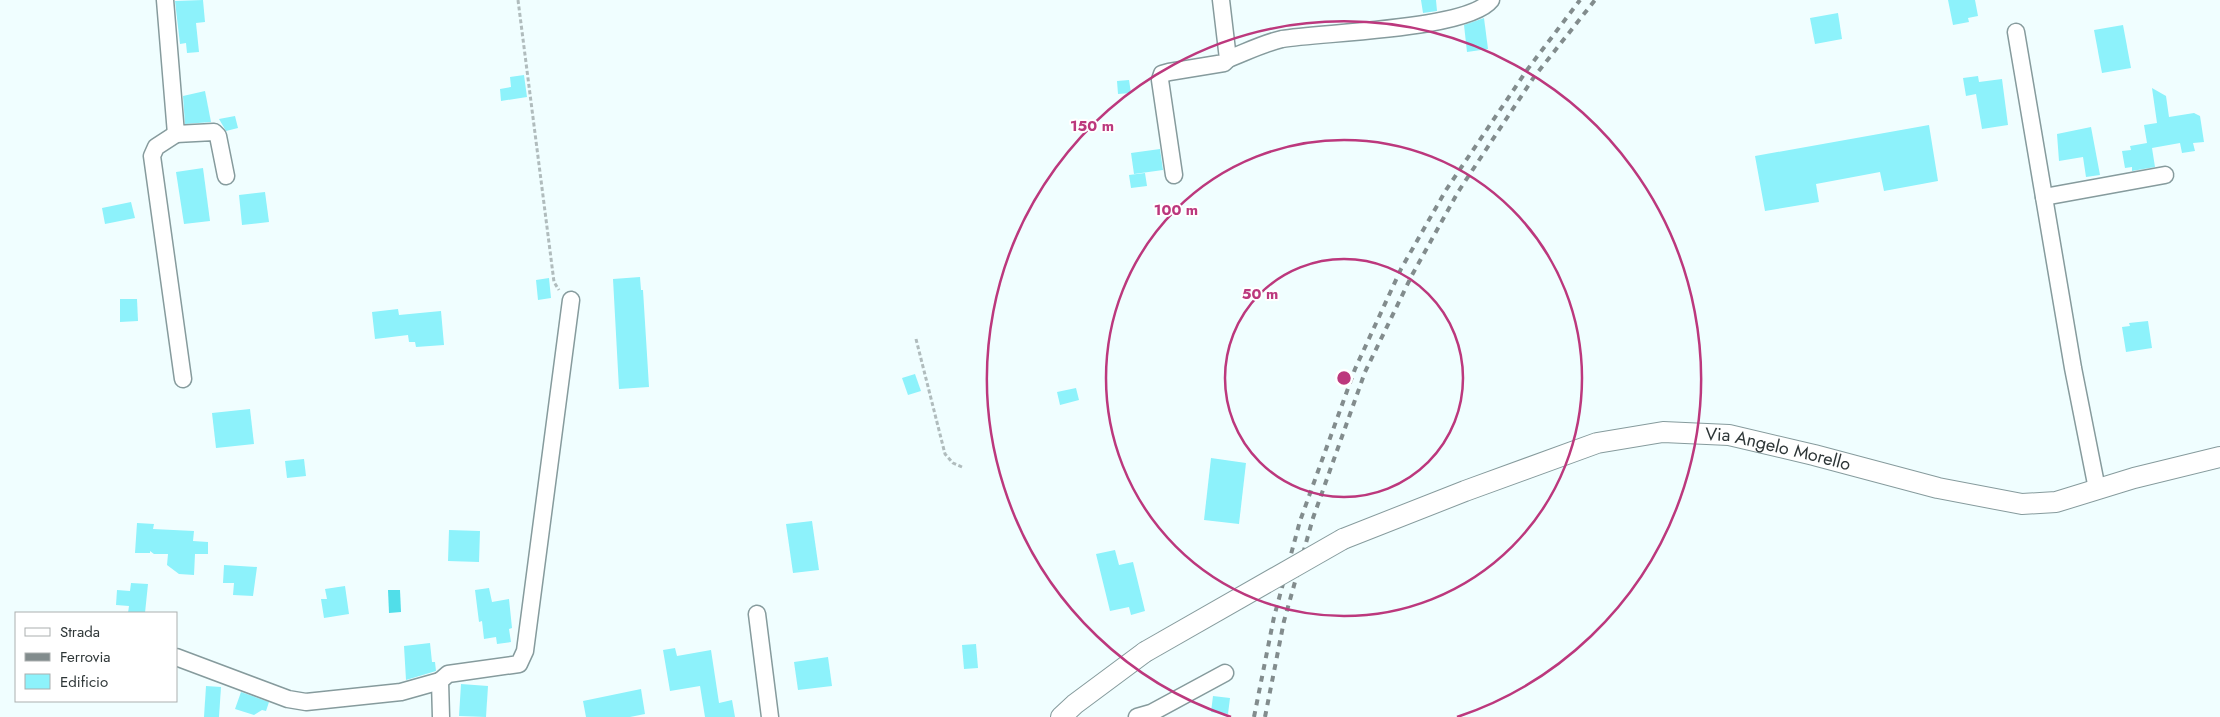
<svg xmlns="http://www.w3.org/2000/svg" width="2220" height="717" viewBox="0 0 2220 717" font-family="Jost,sans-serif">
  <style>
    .water { fill: #51dee9 }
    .building { fill: #8df2fb }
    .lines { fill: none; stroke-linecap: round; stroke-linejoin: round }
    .minor-casing { stroke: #869b9d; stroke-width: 19 }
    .tertiary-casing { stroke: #869b9d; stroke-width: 22 }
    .path { stroke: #b0bcbd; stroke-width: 3; stroke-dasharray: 4 2.5; stroke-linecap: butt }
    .minor { stroke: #fff; stroke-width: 16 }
    .tertiary { stroke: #fff; stroke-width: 20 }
    .rail { stroke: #828c8d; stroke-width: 4; stroke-dasharray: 6 6; stroke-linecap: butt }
    .tertiary-bridge-casing { stroke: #869b9d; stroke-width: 22; stroke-linecap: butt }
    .tertiary-bridge { stroke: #fff; stroke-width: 20 }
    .ring { fill: none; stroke: #bc387d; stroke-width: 2.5 }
    .labels { text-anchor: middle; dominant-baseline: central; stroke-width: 4; stroke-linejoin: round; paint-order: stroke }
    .street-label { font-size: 18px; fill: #2e3637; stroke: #fff }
    .centre { fill: #bc387d; stroke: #fff; stroke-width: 2.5 }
    .ring-label { font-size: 15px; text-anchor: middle; font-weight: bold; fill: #bc387d; stroke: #fff; stroke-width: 4; stroke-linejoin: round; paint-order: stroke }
  </style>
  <rect width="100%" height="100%" fill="#f0feff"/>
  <polygon class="water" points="388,590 400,590 401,612 389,613"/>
  <g class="building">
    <polygon points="203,0 205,22 196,23 199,52 187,53 186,43 180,44 175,1"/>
    <polygon points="1421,0 1436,0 1437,11 1423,13"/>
    <polygon points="1948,0 1975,0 1978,16 1968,18 1969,22 1953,25"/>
    <polygon points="1838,13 1842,39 1815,44 1810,18"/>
    <polygon points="1484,18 1488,49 1467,52 1464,25"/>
    <polygon points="2123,25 2131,68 2102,73 2094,30"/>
    <polygon points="524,75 527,97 501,101 500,89 511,87 510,77"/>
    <polygon points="1978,76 1979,82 2002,79 2008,125 1982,129 1976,94 1966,96 1963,78"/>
    <polygon points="1129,80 1131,93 1118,94 1117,81"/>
    <polygon points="2152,88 2166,96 2169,117 2194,113 2200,116 2204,142 2193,143 2195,151 2182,153 2180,143 2152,148 2155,167 2132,171 2132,167 2125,168 2122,151 2131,150 2130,146 2147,143 2144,125 2157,123"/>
    <polygon points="205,91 211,122 185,124 183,96"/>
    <polygon points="235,116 238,128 226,131 219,119"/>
    <polygon points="1929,125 1938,181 1884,191 1880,172 1816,184 1819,202 1765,211 1755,156"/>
    <polygon points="2091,127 2100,175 2086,177 2083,157 2059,161 2057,134"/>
    <polygon points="1160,149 1163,170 1134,174 1131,153"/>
    <polygon points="203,168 210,221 184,224 176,172"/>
    <polygon points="1145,173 1147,186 1131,188 1129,175"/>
    <polygon points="265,192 269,222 242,225 239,195"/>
    <polygon points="131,202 135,218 105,224 102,208"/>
    <polygon points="640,277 641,290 643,290 649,387 619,389 613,279"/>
    <polygon points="549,278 551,298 538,300 536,280"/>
    <polygon points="120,299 137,299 138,321 120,322"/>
    <polygon points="398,309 399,315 441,311 444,345 416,347 415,342 409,342 408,335 375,339 372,312"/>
    <polygon points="2148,321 2152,348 2126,352 2122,327 2130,326 2129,323"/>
    <polygon points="915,374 921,391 908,395 902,378"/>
    <polygon points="1076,388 1079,400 1060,405 1057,392"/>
    <polygon points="250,409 254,444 216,448 212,413"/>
    <polygon points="1211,458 1246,463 1239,524 1204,520"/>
    <polygon points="304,459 306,476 287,478 285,461"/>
    <polygon points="812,521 819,570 793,573 786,524"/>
    <polygon points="137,523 154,524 153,529 194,531 193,541 208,542 208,554 195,554 194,575 179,574 167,565 168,554 154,554 150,551 150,553 135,553"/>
    <polygon points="449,530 480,531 479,562 448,561"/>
    <polygon points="1115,550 1119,565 1133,562 1145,611 1131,615 1129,607 1110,611 1096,554"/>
    <polygon points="224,565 257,567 253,596 233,595 234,583 223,583"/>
    <polygon points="131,583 148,584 145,613 128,613 129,606 116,605 117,590 130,591"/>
    <polygon points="345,586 349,614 324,618 321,599 327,599 325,589"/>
    <polygon points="489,588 492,602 509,599 512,628 509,629 511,642 497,644 496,637 484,639 482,621 479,622 475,590"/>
    <polygon points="430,643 432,662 435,662 436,671 406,680 404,646"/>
    <polygon points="976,644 978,668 964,669 962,645"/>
    <polygon points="675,648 677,656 711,650 719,703 732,700 735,717 705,717 700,686 670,691 663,650"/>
    <polygon points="828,657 832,686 798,690 794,662"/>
    <polygon points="461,684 488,686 486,717 459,716"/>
    <polygon points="206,686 221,687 219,717 204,717"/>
    <polygon points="641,689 645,714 630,717 586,717 583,701"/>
    <polygon points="241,692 269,702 266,711 262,710 254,715 235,709"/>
    <polygon points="1213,696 1230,698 1228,714 1211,712"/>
  </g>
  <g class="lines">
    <g class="minor-casing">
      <g id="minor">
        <polyline points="165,0 176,134 214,132 218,136 226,176"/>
        <polyline points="2016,32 2073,368 2097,489"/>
        <path d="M1228 59C1246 52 1264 43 1282 39 1323 32 1468 30 1491 0"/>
        <polyline points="176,134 156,147 152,156 183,379"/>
        <polyline points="1174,175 1160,80 1162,74 1169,72 1224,63 1228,59 1221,0"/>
        <polyline points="2044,197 2165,175"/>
        <polyline points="757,614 770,717"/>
        <polyline points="176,657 288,699 306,702 401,692 440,681"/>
        <polyline points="441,717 440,681 448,674 519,664 525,651 571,300"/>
        <polyline points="1137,717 1151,713 1225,673"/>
      </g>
    </g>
    <g class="tertiary-casing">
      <g id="tertiary">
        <path id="s1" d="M1343 539 1465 491 1597 443 1663 432 1729 435 1814 455 1938 488 2022 504 2056 502 2134 478 2220 457"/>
        <polyline points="1061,717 1075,704 1145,652"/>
      </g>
    </g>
    <g class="path">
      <polyline points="518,0 554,282 559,290"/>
      <polyline points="916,339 945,454 953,463 962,467"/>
    </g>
    <use href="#minor" class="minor"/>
    <use href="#tertiary" class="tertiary"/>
    <g class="rail">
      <polyline points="1254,717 1274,617 1300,521 1355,369 1401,269 1446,190 1527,70 1580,0"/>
      <polyline points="1265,717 1284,621 1313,518 1365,372 1412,275 1458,192 1534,77 1595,0"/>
    </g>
    <g class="tertiary-bridge-casing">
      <polyline id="tertiary-bridge" points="1145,652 1343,539"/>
    </g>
    <use href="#tertiary-bridge" class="tertiary-bridge"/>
  </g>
  <g class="ring">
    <circle cx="1344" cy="378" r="119"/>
    <circle cx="1344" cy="378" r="238"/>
    <path d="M1231 717A357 357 0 1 1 1457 717"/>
  </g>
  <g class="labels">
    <g class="street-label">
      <text stroke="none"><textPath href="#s1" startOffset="455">Via Angelo Morello</textPath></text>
    </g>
  </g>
  <circle cx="1344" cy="378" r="8" class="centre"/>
  <g class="ring-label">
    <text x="1092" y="131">150 m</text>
    <text x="1176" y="215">100 m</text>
    <text x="1260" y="299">50 m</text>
  </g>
  <rect x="15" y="612" width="162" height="90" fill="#ffffff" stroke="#abafaf"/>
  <rect x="25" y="628" width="25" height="8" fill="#ffffff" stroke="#abafaf"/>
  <text x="60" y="637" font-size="15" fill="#2e3637">Strada</text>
  <rect x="25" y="653" width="25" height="8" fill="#828c8d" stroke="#abafaf"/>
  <text x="60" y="662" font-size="15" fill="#2e3637">Ferrovia</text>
  <rect x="25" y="674" width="25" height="15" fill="#8df2fb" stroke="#abafaf"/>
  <text x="60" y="687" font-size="15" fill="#2e3637">Edificio</text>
</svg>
